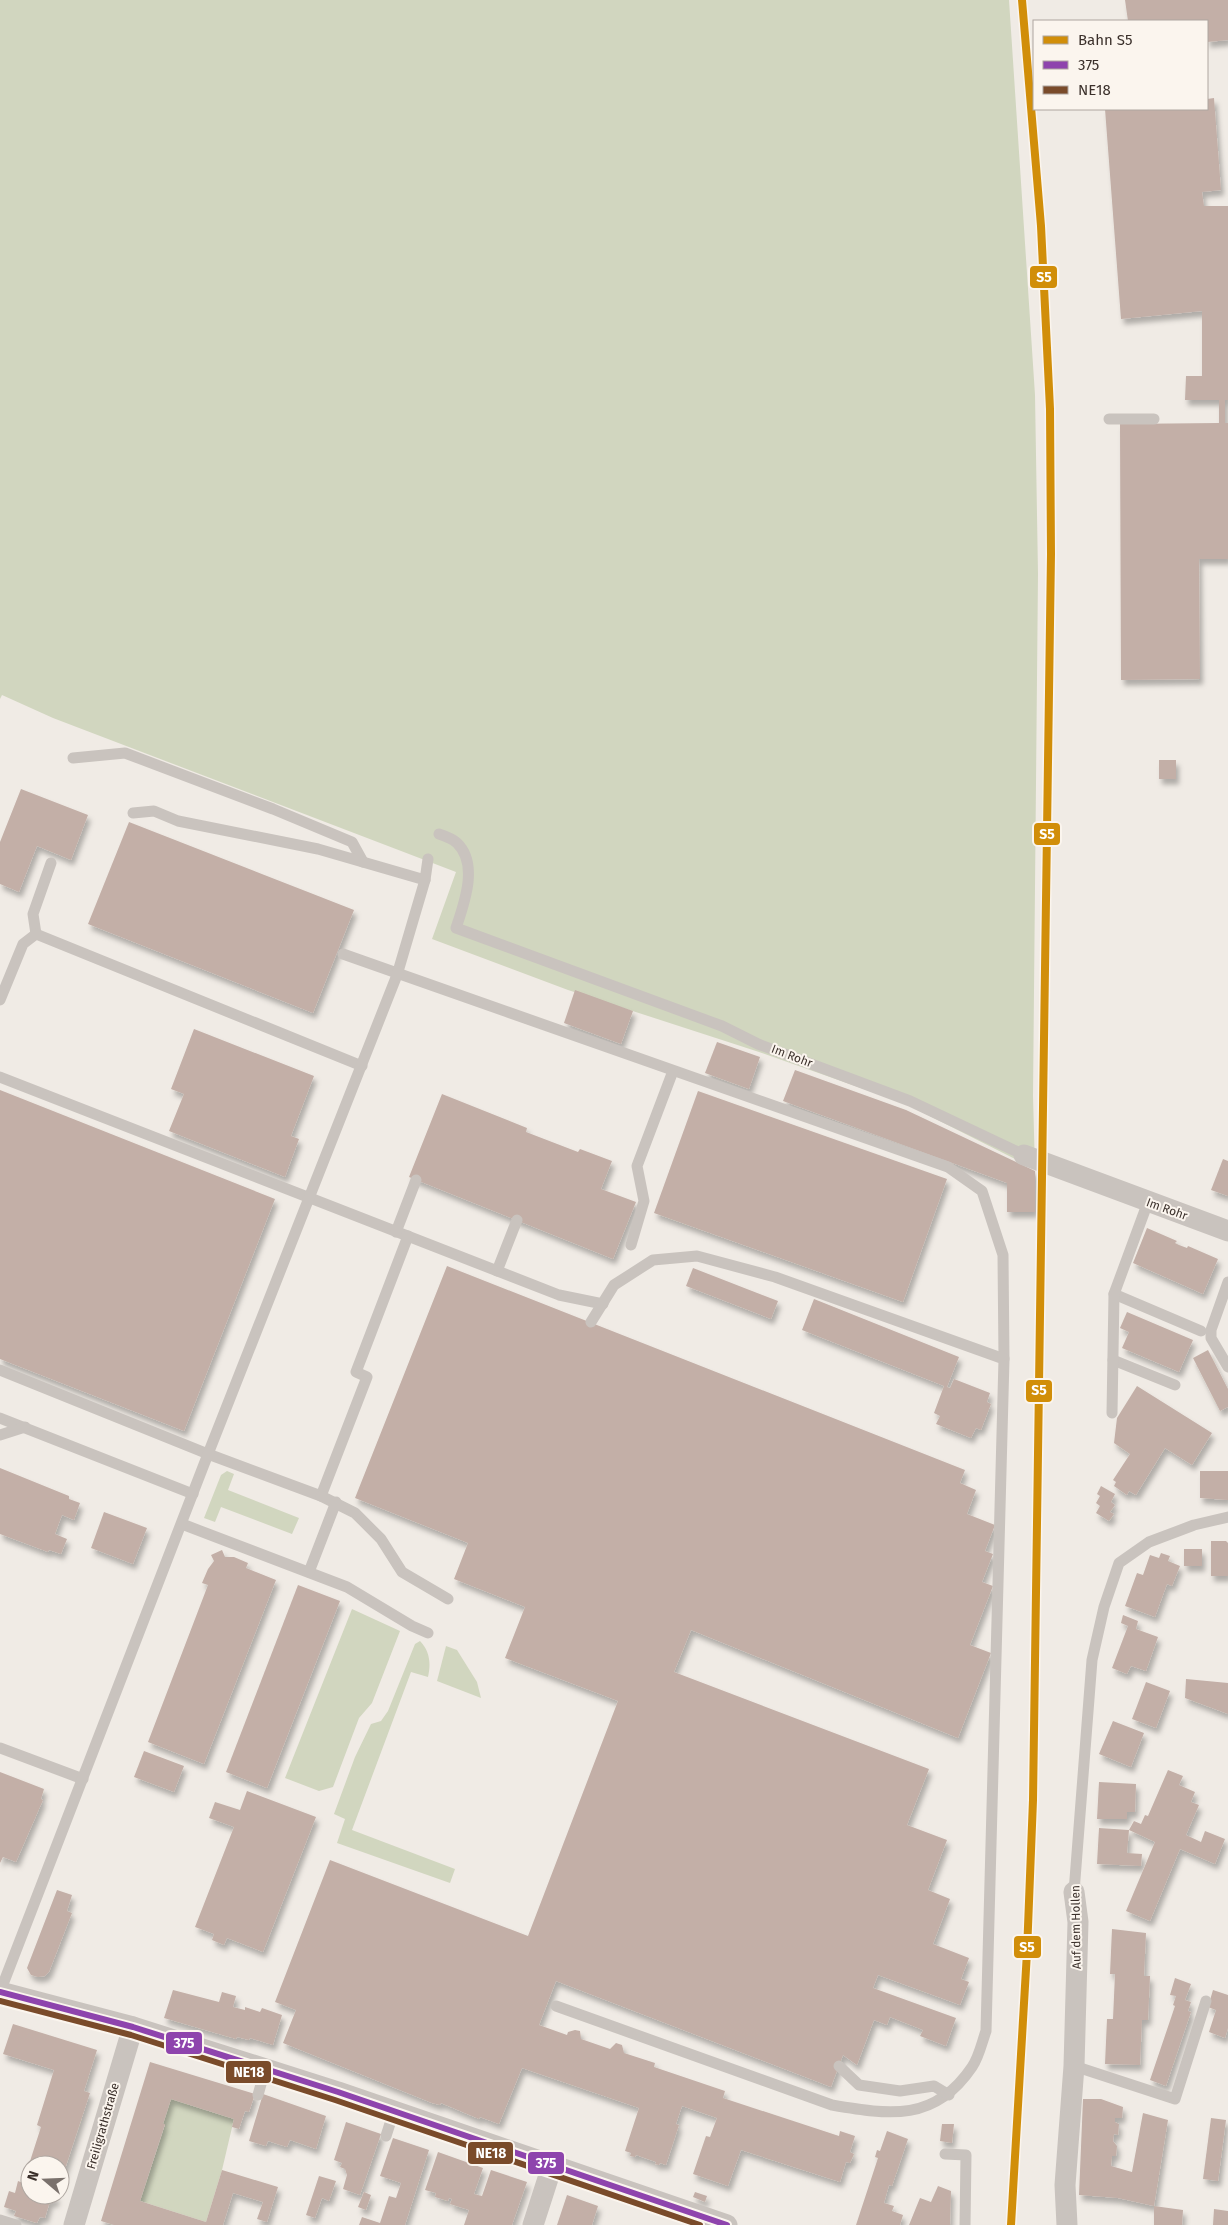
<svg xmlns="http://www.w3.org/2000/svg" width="1228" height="2225" viewBox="0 0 1228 2225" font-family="'Fira Sans',sans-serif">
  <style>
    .green { fill: #d1d6bf }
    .building { fill: #c3afa7; filter: url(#shadow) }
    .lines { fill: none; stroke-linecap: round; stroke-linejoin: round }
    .service { stroke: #c9c3be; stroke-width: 11 }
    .minor { stroke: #c9c3be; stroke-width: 21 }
    .bus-1-casing { stroke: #fbf5ee; stroke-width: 10 }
    .bus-2-casing { stroke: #fbf5ee; stroke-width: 10 }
    .bus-1 { stroke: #8e44ad; stroke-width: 6 }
    .bus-2 { stroke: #7a4b2a; stroke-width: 6 }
    .rail-1-casing { stroke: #fbf5ee; stroke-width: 11 }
    .rail-1 { stroke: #d18e09; stroke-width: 8 }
    .labels { text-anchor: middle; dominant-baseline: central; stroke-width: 4; stroke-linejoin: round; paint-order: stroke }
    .street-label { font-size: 12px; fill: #3b302b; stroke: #fbf5ee }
    .line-badge { stroke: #fbf5ee; stroke-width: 2 }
    .badge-label { font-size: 14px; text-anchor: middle; font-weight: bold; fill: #fff }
  </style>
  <defs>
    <filter id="shadow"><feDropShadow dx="3" dy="5.5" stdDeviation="2.5" flood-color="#0004"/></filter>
  </defs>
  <rect width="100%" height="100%" fill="#f0ebe5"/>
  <g class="green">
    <polygon points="0,0 1009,0 1035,395 1038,574 1033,1096 1035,1169 906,1104 759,1052 568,990 432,939 456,872 53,718 2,695 0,699"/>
    <polygon points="227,1471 234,1474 228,1490 299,1518 292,1534 221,1507 215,1522 204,1518 221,1475"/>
    <polygon points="352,1609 400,1631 372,1703 359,1718 333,1787 319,1791 285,1778"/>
    <path d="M420 1641C430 1651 431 1664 428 1677L411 1672 352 1830 455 1869 450 1883 337 1843 345 1819 334 1814 355 1757 371 1724 381 1721 388 1711 415 1644Z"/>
    <polygon points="446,1646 457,1650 477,1682 481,1698 437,1681"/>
    <polygon points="171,2099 234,2119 222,2170 206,2222 140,2201 165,2125 163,2124"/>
  </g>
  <g class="building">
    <polygon points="1125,0 1228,0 1228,40 1207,42 1207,21 1128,21"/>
    <polygon points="1214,98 1221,190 1202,192 1204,206 1228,206 1228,400 1225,400 1225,423 1228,423 1228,559 1199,559 1200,679 1121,680 1120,424 1219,423 1219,400 1185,400 1186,376 1202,376 1202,311 1121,319 1105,109 1207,109 1207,99"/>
    <rect x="1159" y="760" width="17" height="19"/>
    <polygon points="21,789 88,815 71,860 37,846 19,892 0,884 0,842"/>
    <polygon points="129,822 354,910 313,1013 88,924"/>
    <polygon points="575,990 633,1011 621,1044 564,1023"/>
    <polygon points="194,1029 314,1076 291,1136 299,1139 285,1177 169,1131 184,1094 171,1089"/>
    <polygon points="717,1042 760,1057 749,1089 705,1073"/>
    <polygon points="795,1070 906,1110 1035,1171 1035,1212 1007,1212 1007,1183 783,1101"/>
    <polygon points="0,1090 275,1199 184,1431 0,1359"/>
    <polygon points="698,1091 947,1179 903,1302 654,1213"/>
    <polygon points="442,1094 527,1128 526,1132 578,1152 580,1149 612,1161 601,1189 636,1202 613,1259 409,1177"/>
    <polygon points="1223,1159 1228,1161 1228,1196 1211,1190"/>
    <polygon points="1147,1228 1177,1241 1175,1243 1179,1245 1187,1248 1188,1246 1218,1259 1203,1294 1133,1263"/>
    <polygon points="447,1266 965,1470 960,1483 976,1490 967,1514 995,1525 985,1551 993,1554 982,1582 993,1586 970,1645 991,1653 958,1738 691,1630 674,1672 929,1769 907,1825 947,1840 928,1890 950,1899 933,1944 969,1958 961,1979 969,1982 960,2005 878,1975 873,1988 956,2018 946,2046 920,2036 923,2030 890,2017 887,2025 874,2020 857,2065 843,2055 831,2087 556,1981 539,2025 567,2035 568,2032 575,2030 580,2031 581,2039 610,2049 616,2043 622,2045 624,2053 655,2063 654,2067 725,2091 723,2098 839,2136 840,2131 855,2136 850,2152 854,2154 850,2163 846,2162 840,2182 741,2150 728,2186 693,2174 706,2136 710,2137 717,2118 682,2106 676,2124 679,2125 666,2165 660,2163 659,2165 655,2164 656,2162 636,2155 635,2157 630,2156 631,2153 625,2151 639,2108 522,2068 499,2124 480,2117 479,2119 441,2103 440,2105 432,2103 283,2043 296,2010 275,2002 330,1860 528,1936 618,1701 505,1658 525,1607 454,1579 468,1543 355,1498"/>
    <polygon points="693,1268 778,1301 771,1319 686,1286"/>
    <polygon points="814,1299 959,1357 947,1387 950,1388 954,1379 990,1393 987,1402 991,1404 981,1430 976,1428 971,1438 936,1424 940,1416 934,1413 944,1386 802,1330"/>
    <polygon points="1127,1312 1193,1340 1179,1372 1122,1348 1129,1332 1120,1328"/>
    <polygon points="1208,1350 1228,1389 1228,1407 1220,1411 1193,1358"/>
    <polygon points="1137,1386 1212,1433 1192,1465 1165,1448 1136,1495 1129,1491 1127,1495 1114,1486 1116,1482 1113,1480 1130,1454 1114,1443 1117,1418"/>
    <polygon points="0,1468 69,1496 69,1499 80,1503 74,1520 62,1515 55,1534 67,1539 61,1554 49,1550 48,1552 0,1534"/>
    <polygon points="1200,1471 1228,1471 1228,1500 1200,1498"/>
    <polygon points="1101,1486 1115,1494 1111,1502 1115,1505 1110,1512 1114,1514 1109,1521 1096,1513 1100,1506 1096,1503 1100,1496 1097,1494"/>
    <polygon points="104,1512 147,1528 133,1564 91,1548"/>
    <polygon points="1211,1541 1226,1541 1228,1543 1228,1576 1211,1576"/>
    <rect x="1184" y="1549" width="18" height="17"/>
    <polygon points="222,1550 225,1557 234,1557 248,1563 246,1568 276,1580 204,1764 148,1742 208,1585 202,1583 208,1569 214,1561 211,1555"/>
    <polygon points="1161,1553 1170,1556 1168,1561 1180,1566 1172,1586 1167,1584 1155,1617 1125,1606 1137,1573 1143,1575 1150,1555 1159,1558"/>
    <polygon points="298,1585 340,1601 267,1788 226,1772"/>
    <polygon points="1123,1615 1138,1621 1136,1629 1158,1637 1146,1671 1131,1666 1127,1674 1112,1668 1128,1626 1121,1623"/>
    <polygon points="1186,1679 1228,1683 1228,1714 1185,1698"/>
    <polygon points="1146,1682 1170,1691 1156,1728 1132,1719"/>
    <polygon points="1113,1721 1144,1733 1131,1767 1099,1754"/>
    <polygon points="144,1751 184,1766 174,1792 134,1777"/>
    <polygon points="1168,1770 1183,1776 1179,1785 1195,1792 1191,1802 1199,1805 1186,1835 1201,1842 1205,1831 1225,1839 1215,1864 1180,1849 1150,1921 1126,1911 1155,1842 1129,1830 1134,1821 1141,1824 1145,1815 1148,1816"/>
    <polygon points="0,1772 44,1789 41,1799 43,1800 16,1862 3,1857 0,1863"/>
    <polygon points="1099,1782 1136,1784 1135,1812 1127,1812 1127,1819 1097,1819"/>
    <polygon points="247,1791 316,1817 263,1952 227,1938 224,1945 212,1940 214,1934 195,1927 234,1827 209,1818 215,1802 240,1810"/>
    <polygon points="1099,1828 1129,1830 1127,1853 1142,1854 1141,1866 1097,1864"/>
    <polygon points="57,1890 72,1895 67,1911 72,1913 49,1972 45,1976 38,1977 31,1975 27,1968"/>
    <polygon points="1112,1929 1146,1933 1144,1976 1150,1976 1148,2020 1142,2020 1140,2065 1105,2064 1107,2019 1113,2019 1115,1974 1110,1974"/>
    <polygon points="1175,1978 1191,1984 1185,2000 1191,2002 1188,2011 1191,2012 1166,2086 1150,2080 1175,2006 1173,2005 1176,1996 1170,1995"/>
    <polygon points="173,1990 219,2002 222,1992 236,1996 233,2007 245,2010 245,2007 260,2012 262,2008 282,2015 273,2045 250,2038 249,2040 237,2037 236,2039 164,2018"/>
    <polygon points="1213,1990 1228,1995 1228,2028 1225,2038 1209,2032 1216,2010 1208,2007"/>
    <polygon points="13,2024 97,2050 84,2091 90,2093 60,2184 60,2165 30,2165 30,2195 57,2195 55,2202 50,2201 45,2218 40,2217 37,2223 14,2216 16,2211 4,2207 9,2191 15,2193 18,2181 23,2183 41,2127 37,2125 54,2070 3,2054"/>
    <polygon points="150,2062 255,2094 249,2112 245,2111 239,2129 232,2127 234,2119 171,2099 163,2124 165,2124 140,2201 206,2222 222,2170 278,2187 267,2222 257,2219 263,2202 233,2193 223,2225 114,2225 101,2221"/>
    <polygon points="263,2094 326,2116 316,2149 290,2140 287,2147 268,2141 266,2146 249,2141"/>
    <polygon points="1083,2099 1101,2099 1123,2107 1122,2118 1115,2118 1115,2122 1119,2124 1118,2135 1114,2134 1113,2141 1117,2146 1116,2156 1112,2156 1111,2166 1132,2172 1143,2113 1168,2120 1154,2206 1118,2198 1079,2195"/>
    <polygon points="1211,2118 1226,2120 1218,2181 1203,2179"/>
    <polygon points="346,2122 381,2134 360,2195 343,2189 347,2175 345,2169 340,2167 342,2163 334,2160"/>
    <polygon points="942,2124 954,2124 952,2143 940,2141"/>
    <polygon points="887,2131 908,2139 892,2186 889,2185 884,2203 894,2206 892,2211 903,2215 900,2225 856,2225 878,2158 875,2157 877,2150 880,2151"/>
    <polygon points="393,2138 429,2150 405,2225 359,2225 362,2217 380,2223 389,2196 396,2198 401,2183 380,2176"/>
    <polygon points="438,2152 483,2168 474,2194 482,2196 491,2170 527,2182 512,2225 464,2225 469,2210 450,2204 452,2199 449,2198 448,2201 435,2197 436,2193 425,2190"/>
    <polygon points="319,2176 336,2181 329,2201 322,2198 315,2218 306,2215"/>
    <polygon points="938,2186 951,2191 950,2225 909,2225 920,2198 931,2202"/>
    <polygon points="364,2192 371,2195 366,2210 358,2207"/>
    <polygon points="695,2192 707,2196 705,2202 693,2197"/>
    <polygon points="567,2195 598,2206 592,2225 557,2225"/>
    <polygon points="1154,2206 1183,2210 1182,2225 1154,2225"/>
    <polygon points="1214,2209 1228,2211 1228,2225 1213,2225"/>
  </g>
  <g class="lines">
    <g class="service">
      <polyline points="1109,419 1154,419"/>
      <polyline points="73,758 125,753 273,809 352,842 363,862"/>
      <polyline points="133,813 154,811 178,821 318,849 425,880"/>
      <path d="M439 834C445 836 453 839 457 843 479 864 464 904 456 928L722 1026 758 1044 910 1101 1024 1155"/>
      <polyline points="36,934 33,914 51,863"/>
      <polyline points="343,954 948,1167 982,1191 1003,1255 1004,1359"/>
      <polyline points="0,1000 23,944 36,934 362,1066"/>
      <polyline points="0,1077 559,1295 603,1304"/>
      <polyline points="396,1232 416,1180"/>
      <polyline points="631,1245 644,1201 637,1166 673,1071"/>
      <polyline points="497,1271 517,1220"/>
      <polyline points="1228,1282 1211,1330 1211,1338 1228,1367"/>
      <polyline points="1114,1294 1201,1331"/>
      <polyline points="1113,1360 1175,1385"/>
      <polyline points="0,1370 208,1454 321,1496 367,1377 356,1372 408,1236"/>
      <polyline points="1112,1413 1114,1294 1148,1202"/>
      <polyline points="0,1418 193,1494"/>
      <polyline points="0,1435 25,1427"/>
      <polyline points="321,1496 355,1513 381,1539 402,1572 448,1599"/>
      <polyline points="182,1524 347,1587 412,1626 428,1633"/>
      <polyline points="309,1572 336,1502"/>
      <polyline points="0,1748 83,1779"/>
      <polyline points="1074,1892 1092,1660 1104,1607 1119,1563 1149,1542 1194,1525 1228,1517"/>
      <polyline points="0,1992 208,1454 397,975 425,880 428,859"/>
      <path d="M556 2006 832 2105C890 2115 935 2122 972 2067 979 2057 982 2042 986 2031L1004 1359 775 1277 697 1256 653 1260 614 1285 591 1322"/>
      <polyline points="839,2066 859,2085 900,2091 934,2086 949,2095"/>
      <polyline points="1074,2066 1175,2099 1206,2001"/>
      <polyline points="258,2095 265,2070"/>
      <polyline points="386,2136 394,2111"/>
      <polyline points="945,2154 966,2155 965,2225"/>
      <polyline points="0,2220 16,2225"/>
    </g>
    <g class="minor">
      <polyline points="1024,1155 1228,1231"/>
      <polyline points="0,1992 133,2027 338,2092 727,2225"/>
      <polyline points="74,2225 133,2027"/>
      <polyline points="533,2225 552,2166"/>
      <polyline points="1067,2225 1065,2185 1074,2066 1078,1922 1074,1892"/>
    </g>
    <g class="bus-1-casing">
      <polyline id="bus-1" points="0,1992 133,2027 338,2092 727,2225"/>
    </g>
    <g class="bus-2-casing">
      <polyline id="bus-2" points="0,2001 131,2035 335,2100 700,2225"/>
    </g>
    <use href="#bus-1" class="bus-1"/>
    <use href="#bus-2" class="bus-2"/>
    <g class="rail-1-casing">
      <polyline id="rail-1" points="1011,2225 1027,1952 1033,1800 1051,554 1050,409 1041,226 1022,0"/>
    </g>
    <use href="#rail-1" class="rail-1"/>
  </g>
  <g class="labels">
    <g class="street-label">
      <text transform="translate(792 1056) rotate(21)">Im Rohr</text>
      <text transform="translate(1167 1209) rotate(20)">Im Rohr</text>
      <text transform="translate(1076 1927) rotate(-91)">Auf dem Hollen</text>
      <text transform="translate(103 2126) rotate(-74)">Freiligrathstraße</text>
    </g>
  </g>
  <g class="line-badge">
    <rect x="1029" y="265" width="29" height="24" rx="5" fill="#d18e09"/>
    <rect x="1033" y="822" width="28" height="24" rx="5" fill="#d18e09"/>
    <rect x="1025" y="1379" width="28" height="24" rx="5" fill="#d18e09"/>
    <rect x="1013" y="1935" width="29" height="24" rx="5" fill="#d18e09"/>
    <rect x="165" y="2031" width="38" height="24" rx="5" fill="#8e44ad"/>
    <rect x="225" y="2060" width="47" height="24" rx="5" fill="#7a4b2a"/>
    <rect x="467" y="2141" width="47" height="24" rx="5" fill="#7a4b2a"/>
    <rect x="527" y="2151" width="38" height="24" rx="5" fill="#8e44ad"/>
  </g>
  <g class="badge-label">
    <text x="1044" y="282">S5</text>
    <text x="1047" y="839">S5</text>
    <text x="1039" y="1395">S5</text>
    <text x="1027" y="1952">S5</text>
    <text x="184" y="2048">375</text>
    <text x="249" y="2077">NE18</text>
    <text x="491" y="2158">NE18</text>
    <text x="546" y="2168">375</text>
  </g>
  <rect x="1033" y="20" width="175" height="90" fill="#fbf5ee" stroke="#aea6a0"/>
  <rect x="1043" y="36" width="25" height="8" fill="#d18e09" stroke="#aea6a0"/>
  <text x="1078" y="45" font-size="15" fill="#3b302b">Bahn S5</text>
  <rect x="1043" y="61" width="25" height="8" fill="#8e44ad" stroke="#aea6a0"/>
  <text x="1078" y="70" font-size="15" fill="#3b302b">375</text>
  <rect x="1043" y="86" width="25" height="8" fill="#7a4b2a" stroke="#aea6a0"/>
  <text x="1078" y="95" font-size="15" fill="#3b302b">NE18</text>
  <g transform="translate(45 2180) rotate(289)"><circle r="24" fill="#fbf5ee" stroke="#aea6a0"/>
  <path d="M0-4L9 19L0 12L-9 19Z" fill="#7a716c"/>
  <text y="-8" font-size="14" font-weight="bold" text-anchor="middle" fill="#3b302b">N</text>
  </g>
</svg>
